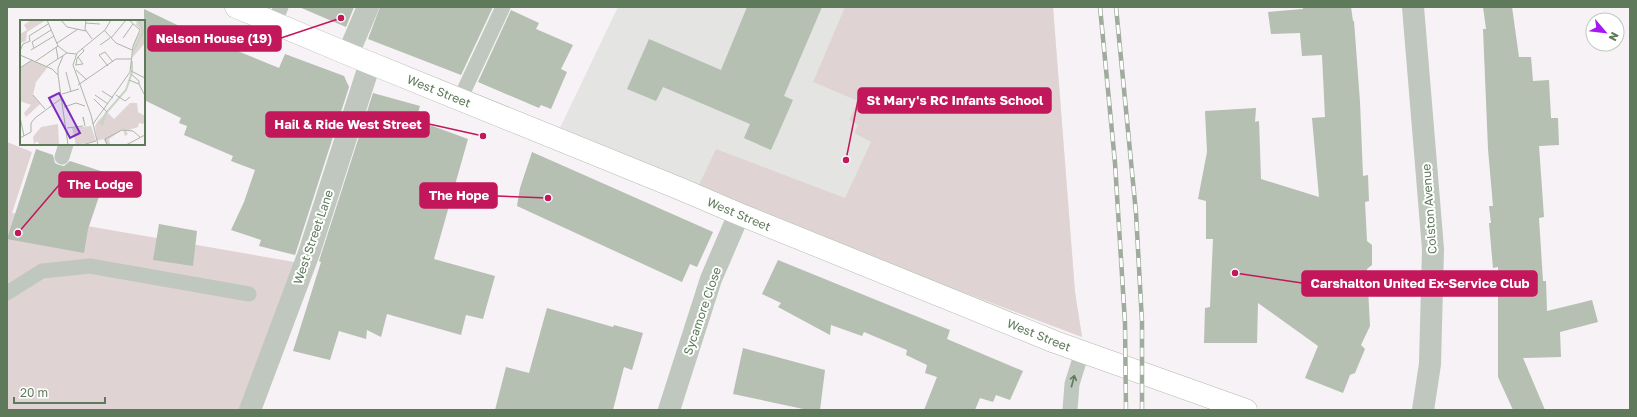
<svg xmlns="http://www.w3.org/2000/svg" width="1637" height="417" viewBox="0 0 1637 417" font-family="'Golos Text',sans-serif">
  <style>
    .built { fill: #e4e4e3 }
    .green { fill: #dfd4d3 }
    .building { fill: #b5bfb2 }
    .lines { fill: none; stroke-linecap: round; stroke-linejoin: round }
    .secondary-casing { stroke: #b2bcb0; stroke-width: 23 }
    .service { stroke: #bfc7be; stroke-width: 15 }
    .minor { stroke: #bfc7be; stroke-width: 22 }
    .tertiary { stroke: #bfc7be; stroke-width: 22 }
    .secondary { stroke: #fff; stroke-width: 22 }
    .rail-casing { stroke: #9fac9d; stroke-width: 4.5 }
    .rail { stroke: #fff; stroke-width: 3; stroke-dasharray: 9; stroke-linecap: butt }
    .oneway { stroke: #5e7a5a }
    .labels { text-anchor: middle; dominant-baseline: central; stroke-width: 4; stroke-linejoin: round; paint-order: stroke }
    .street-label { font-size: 12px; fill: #5e7a5a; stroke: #fff }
    .inset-river { fill: none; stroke: #c9d4c5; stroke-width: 2 }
    .inset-road { fill: none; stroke: #abb7a9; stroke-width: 1 }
    .view { fill: #7b2cbf; fill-opacity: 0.15; stroke: #7b2cbf; stroke-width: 2 }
    .inset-edge { fill: none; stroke: #5e7a5a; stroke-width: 2 }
    .leader { fill: none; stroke: #c2185b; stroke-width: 1.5 }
    .callout-dot { fill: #c2185b; stroke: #fff; stroke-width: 1.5 }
    .callout { fill: #c2185b; stroke: #c2185b; stroke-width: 1.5 }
    .callout-label { font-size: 13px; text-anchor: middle; font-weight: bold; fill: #fff }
  </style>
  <rect width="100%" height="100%" fill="#f6f2f5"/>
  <polygon class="built" points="618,7 1053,7 1075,292 1082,337 559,130"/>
  <g class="green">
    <polygon points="845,7 1053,7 1075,292 1082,337 745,210 697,189 716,149 845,198 871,142 854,133 858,125 849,120 858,101 813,82"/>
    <polygon points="7,142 32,152 12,213 300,263 243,410 7,410"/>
  </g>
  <g class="building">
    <polygon points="299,7 354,7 346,27"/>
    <polygon points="380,7 493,7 461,75 368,39"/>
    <polygon points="747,7 822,7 784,96 793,100 771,150 744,138 750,124 663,87 656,101 627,89 649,39 721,70"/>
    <polygon points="1303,7 1351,7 1353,21 1354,21 1360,102 1363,176 1368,175 1369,201 1365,202 1367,241 1372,245 1372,265 1367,269 1370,326 1361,345 1365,349 1355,373 1350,375 1343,393 1305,378 1318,346 1258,303 1257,343 1204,343 1205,308 1210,307 1213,239 1206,239 1206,201 1198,199 1207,152 1205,111 1256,108 1255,122 1259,121 1261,179 1319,197 1312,118 1325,117 1322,55 1302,56 1300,33 1271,34 1268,12 1303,9"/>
    <polygon points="1483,7 1512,7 1519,57 1531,57 1533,81 1549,80 1551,118 1558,118 1559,145 1539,146 1544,217 1539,218 1543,281 1546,281 1547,311 1592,300 1598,322 1560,332 1561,357 1523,358 1545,410 1513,410 1498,377 1498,267 1493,268 1489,223 1491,223 1489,206 1493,206 1488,149 1483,29 1486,29"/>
    <polygon points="144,9 229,50 230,48 279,68 285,54 344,76 349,87 295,255 259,246 261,240 231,230 244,202 255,170 231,161 233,156 184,135 187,126 179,123 181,118 144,100"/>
    <polygon points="511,10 539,23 536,29 573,45 561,69 567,72 551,109 541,105 539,108 478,82"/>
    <polygon points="373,93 420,106 416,120 468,139 434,259 495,276 483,319 466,315 461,335 387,314 381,337 367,330 366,339 339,331 330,360 293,351 321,262 319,261"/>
    <polygon points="36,149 53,155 55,163 59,165 64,166 70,161 107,173 88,229 84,253 7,239"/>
    <polygon points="532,152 713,232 697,267 690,264 682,282 517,206 520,188"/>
    <polygon points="159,224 197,231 193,266 153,260"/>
    <polygon points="778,260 950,330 947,339 1023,371 1010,400 996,395 993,402 980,398 975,410 924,410 937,377 925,373 927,365 906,355 907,350 864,332 862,336 831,325 830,335 778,307 781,303 762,294"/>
    <polygon points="547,308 613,327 614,325 643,333 632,370 624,367 613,410 495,410 506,367 529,373"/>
    <polygon points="743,348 825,370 820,410 808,410 733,394"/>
  </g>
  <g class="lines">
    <g class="secondary-casing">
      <polyline id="secondary" points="236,7 348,54 683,190 739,214 1055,342 1246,410"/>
    </g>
    <g class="service">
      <polyline points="274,23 281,7"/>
      <polyline points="460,99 503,7"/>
      <polyline points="62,157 66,144"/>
      <polyline points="7,293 42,271 90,266 249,294"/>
      <polyline points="1070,410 1072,384 1082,352"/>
    </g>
    <g class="minor">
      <polyline points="348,54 368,7"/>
      <polyline points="250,410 309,253 370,63"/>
      <polyline points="669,410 711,279 739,214"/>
    </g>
    <polyline class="tertiary" points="1413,7 1433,249 1430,364 1423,410"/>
    <use href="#secondary" class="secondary"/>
    <g class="rail-casing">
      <g id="rail">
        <polyline points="1100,7 1115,163 1125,323 1126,410"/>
        <polyline points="1116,7 1136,213 1142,322 1142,410"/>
      </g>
    </g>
    <use href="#rail" class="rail"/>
  </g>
  <defs><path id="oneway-shaft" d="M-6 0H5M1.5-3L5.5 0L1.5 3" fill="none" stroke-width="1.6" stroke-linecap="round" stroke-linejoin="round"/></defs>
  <use class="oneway" href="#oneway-shaft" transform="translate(1073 381) rotate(-75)"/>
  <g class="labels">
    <g class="street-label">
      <text transform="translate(439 91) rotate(22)">West Street</text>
      <text transform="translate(1429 209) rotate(-94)">Colston Avenue</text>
      <text transform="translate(739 214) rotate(23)">West Street</text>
      <text transform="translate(313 237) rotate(-71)">West Street Lane</text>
      <text transform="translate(702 311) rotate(-71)">Sycamore Close</text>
      <text transform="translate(1039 335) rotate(22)">West Street</text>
    </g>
  </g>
  <g transform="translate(20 20)">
    <rect width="125" height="125" fill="#f6f2f5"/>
    <path d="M11 0H26L7 12 6 21 0 23V14L7 10 4 5ZM117 0H125V23L112 38 114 23 121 10 116 5ZM12 40 28 47 16 62 13 75 20 84 6 97 4 93 11 85 0 81V48ZM110 83H117L118 92 125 96V104L119 103 118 107 106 111 108 114 105 116 103 110 99 112 89 119 90 124 88 125 83 119 77 121 75 106 78 101 87 92 94 99ZM38 104 39 125H20L17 121 14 124 13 117 21 107ZM71 106 76 121 56 125 52 108Z" fill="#dfd4d3"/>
    <path class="inset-river" d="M114 30 123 12 119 0M80 104 86 93M82 106 86 93 106 70 112 52V41"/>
    <path class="inset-road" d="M27 0 38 26 47 33 56 34M41 0 47 7 66 11M66 0 65 9 72 19M65 3 80 4M84 10 96 23 112 30M91 18 106 0M103 18 113 4M37 23 58 9M80 25 90 18M36 27 38 39M14 28 12 22 31 10M11 30 34 16M0 31 3 24 10 21 9 16 28 4M0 35 32 49 38 55 48 125M16 41 38 26M55 45 63 44 58 37M56 45 57 38 64 31 62 28M27 46 47 33M88 46 79 35 85 32 93 42M0 48 12 40M56 50 67 60M111 51 125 58M46 52 51 72M111 54 119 61V64M38 55V48L43 36M109 60 119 64 124 74M58 65 96 39H111M82 71 93 78M42 74 59 69M13 75 25 89M75 75 88 84M96 75 105 81 110 77M74 79 87 92M44 87 56 83 65 86M0 97 4 116M64 101 63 97 65 106M73 104 110 52 113 26 120 10 109 0M47 108 63 106M11 112V103L15 98 42 78M0 118 11 112M62 125 76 121M78 125 71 95 53 45 57 33 85 10 91 0M87 125 85 119 102 110 113 111 120 117M106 125 125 115"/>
    <path class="view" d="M39 73 60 113 50 118 29 78Z"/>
    <rect width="125" height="125" class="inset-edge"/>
  </g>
  <path class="leader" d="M341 18L281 38M846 160L858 100M483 136L429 124M18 233L59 185M548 198L497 196M1235 273L1302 283"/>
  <g class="callout-dot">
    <circle cx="341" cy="18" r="4"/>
    <circle cx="846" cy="160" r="4"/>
    <circle cx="483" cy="136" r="4"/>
    <circle cx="18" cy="233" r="4"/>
    <circle cx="548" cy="198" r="4"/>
    <circle cx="1235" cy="273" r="4"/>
  </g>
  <g class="callout">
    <rect x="148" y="26" width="133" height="25" rx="4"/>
    <rect x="858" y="88" width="193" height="25" rx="4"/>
    <rect x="266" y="112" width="163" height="25" rx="4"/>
    <rect x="59" y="172" width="82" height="25" rx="4"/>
    <rect x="420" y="183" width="77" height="25" rx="4"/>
    <rect x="1302" y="271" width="235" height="25" rx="4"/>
  </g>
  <g class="callout-label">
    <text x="214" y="43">Nelson House (19)</text>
    <text x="955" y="105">St Mary's RC Infants School</text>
    <text x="348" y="129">Hail &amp; Ride West Street</text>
    <text x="100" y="189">The Lodge</text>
    <text x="459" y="200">The Hope</text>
    <text x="1420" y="288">Carshalton United Ex-Service Club</text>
  </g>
  <rect width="1637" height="417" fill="none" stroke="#5e7a5a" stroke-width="16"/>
  <g transform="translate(1605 32) rotate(118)"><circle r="19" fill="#ffffff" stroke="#bfcabd"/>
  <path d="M0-3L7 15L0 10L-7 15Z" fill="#a716f3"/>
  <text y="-6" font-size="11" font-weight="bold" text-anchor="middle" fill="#5e7a5a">N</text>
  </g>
  <path d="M14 397v6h91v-6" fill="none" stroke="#5e7a5a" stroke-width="2"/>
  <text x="20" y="397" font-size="12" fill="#5e7a5a" stroke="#ffffff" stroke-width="3" paint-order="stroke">20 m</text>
</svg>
